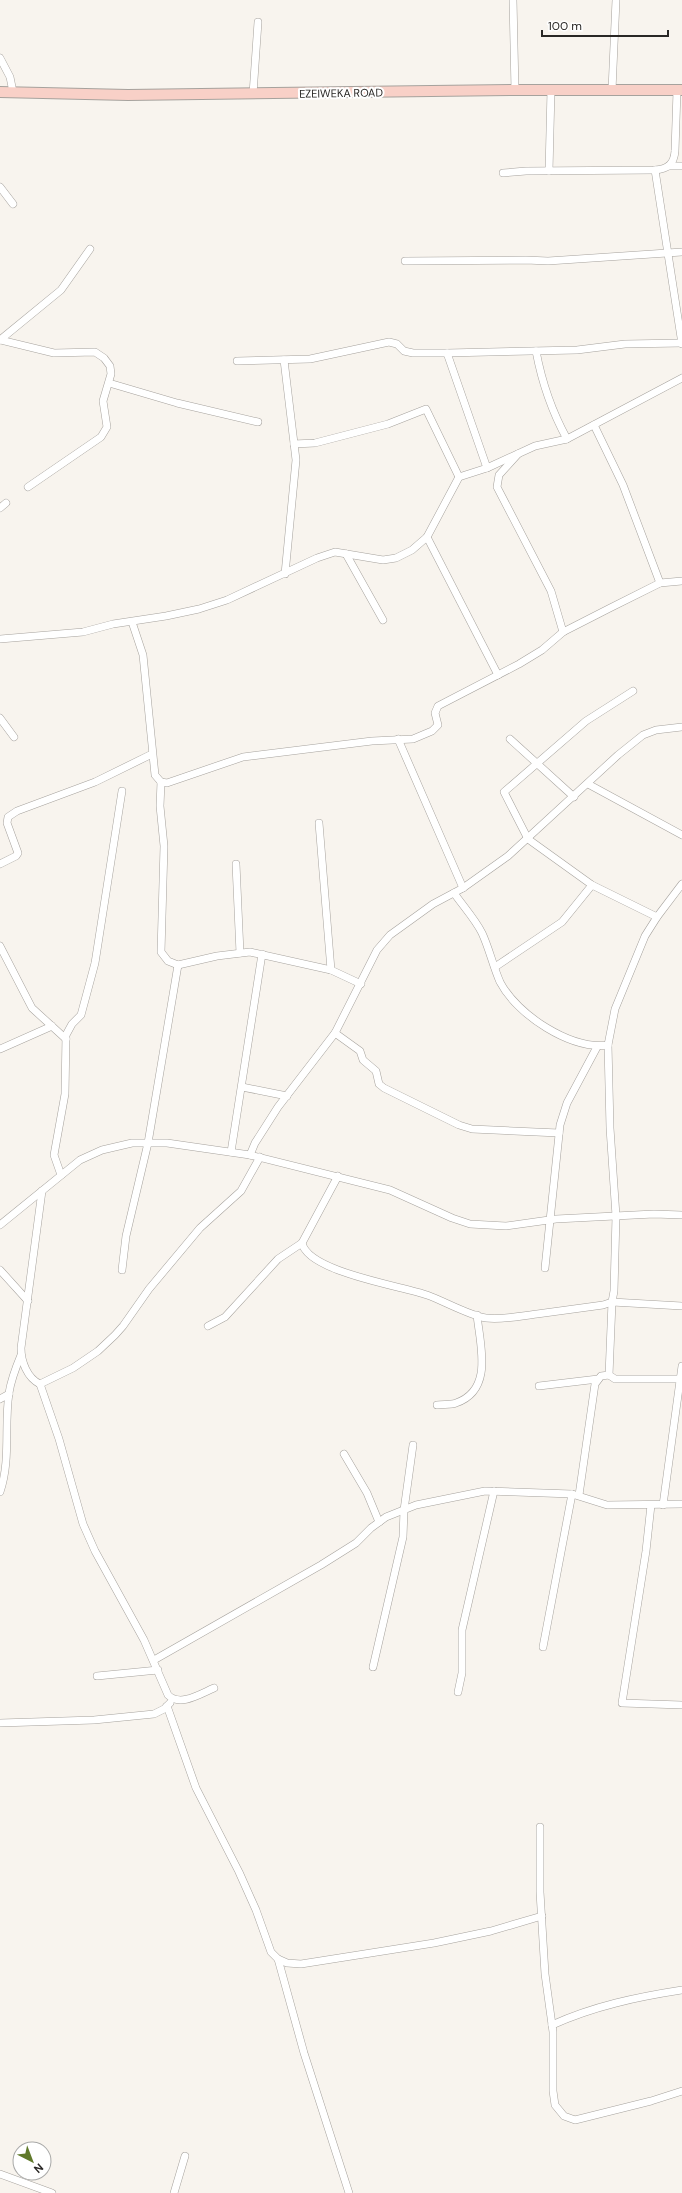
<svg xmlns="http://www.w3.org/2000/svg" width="682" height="2193" viewBox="0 0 682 2193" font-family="'DM Sans',sans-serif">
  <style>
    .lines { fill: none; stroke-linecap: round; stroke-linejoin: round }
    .minor-casing { stroke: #a6a29d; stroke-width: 8 }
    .secondary-casing { stroke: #a6a29d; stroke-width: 12 }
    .minor { stroke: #fff; stroke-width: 7 }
    .secondary { stroke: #f8d0c7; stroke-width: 10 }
    .labels { text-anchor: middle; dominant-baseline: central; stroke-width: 4; stroke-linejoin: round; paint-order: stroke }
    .street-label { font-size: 11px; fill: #292725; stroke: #fff }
  </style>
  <rect width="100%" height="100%" fill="#f8f4ee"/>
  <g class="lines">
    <g class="minor-casing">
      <g id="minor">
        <polyline points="513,0 515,90"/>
        <polyline points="0,58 10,77 13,92"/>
        <polyline points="612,90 616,0"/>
        <polyline points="253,94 258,22"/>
        <polyline points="669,166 682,166"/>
        <polyline points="655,170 682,344"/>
        <polyline points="549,171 551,90"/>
        <path d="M503 173 526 171 655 170C668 169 674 164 675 151L677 91"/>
        <polyline points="0,187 13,204"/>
        <polyline points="405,261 526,260 548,261 682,252"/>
        <polyline points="0,340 54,353 95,352 104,358 110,366 111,374 103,401 107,427 101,437 28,487"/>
        <polyline points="0,340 61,290 90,249"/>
        <path d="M536 351C542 383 551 410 567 439"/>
        <polyline points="447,353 487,468"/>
        <polyline points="284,360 296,460 285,574"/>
        <polyline points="237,361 310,359 389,342 397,344 404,351 413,353 447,353 577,350 625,344 682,343"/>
        <polyline points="109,383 177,403 258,422"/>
        <polyline points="594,425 623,485 660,583"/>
        <polyline points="294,444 315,443 388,424 426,409 459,477"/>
        <polyline points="518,454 499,475 497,487 551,591 563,632"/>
        <polyline points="0,508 6,503"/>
        <polyline points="427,537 498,675"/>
        <polyline points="346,554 383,620"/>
        <polyline points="132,622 143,655 155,775 161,782 167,783 243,757 372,741 413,739 432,731 438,725 435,713 438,706 519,664 542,650 563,632 610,608 660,583 682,581"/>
        <polyline points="0,639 83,632 113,624 166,616 199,609 227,600 317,558 335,552 383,560 396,558 412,550 427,537 459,477 487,468 535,446 567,439 682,378"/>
        <polyline points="633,691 586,721 504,792 528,839 592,885 657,917"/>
        <polyline points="0,718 14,737"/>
        <polyline points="398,739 463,888"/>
        <polyline points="510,739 574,797"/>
        <polyline points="161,782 160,806 164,846 161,952 168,961 178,965 217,956 250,952 331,970 361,984"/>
        <polyline points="588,784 682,835"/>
        <polyline points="319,823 331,970"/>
        <polyline points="0,864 16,856 18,853 7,823 8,817 17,811 95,782 152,754"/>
        <polyline points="236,864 240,953"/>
        <path d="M454 893C463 906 475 919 482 933 489 948 493 966 500 982 517 1015 571 1050 608 1045"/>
        <polyline points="0,946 32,1008 66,1039"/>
        <polyline points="495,967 562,922 592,885"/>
        <polyline points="335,1033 360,1051 363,1060 376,1071 379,1084 384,1088 459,1125 472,1129 559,1133"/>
        <polyline points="0,1049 52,1026"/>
        <polyline points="242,1087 287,1096"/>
        <polyline points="231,1152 262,954"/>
        <polyline points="250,1155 255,1143 278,1107 335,1033 377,950 390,935 433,904 463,888 508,856 618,755 643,735 656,730 682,727"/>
        <polyline points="61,1175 54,1155 65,1094 66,1035 72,1024 81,1015 95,963 122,791"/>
        <path d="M338 1176 302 1243C308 1272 402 1286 427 1295 444 1301 470 1316 486 1318 503 1320 520 1316 537 1314 559 1311 581 1308 603 1305L612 1302 682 1306"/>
        <path d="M42 1191 21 1348C21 1361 27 1378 40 1384L73 1368 98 1351 115 1335 123 1326 149 1289 200 1228 241 1191 260 1157"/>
        <polyline points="0,1225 80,1160 102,1150 132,1143 167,1143 250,1155 390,1190 452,1218 470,1224 506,1226 556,1219 654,1214 682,1215"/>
        <polyline points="545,1268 560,1125 567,1103 597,1047"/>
        <polyline points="0,1270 28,1301"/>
        <polyline points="122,1270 126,1236 148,1143 178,965"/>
        <polyline points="208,1326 225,1317 278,1259 302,1243"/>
        <polyline points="680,1379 615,1379 609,1375 612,1302 614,1291 616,1216 610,1128 608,1045 615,1009 645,936 657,917 682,884"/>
        <path d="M40 1384 59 1439 83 1524 95 1551 144 1640 168 1695C180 1707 200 1694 214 1688"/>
        <polyline points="539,1386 598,1379"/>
        <polyline points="0,1399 9,1394"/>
        <path d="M437 1405C443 1404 451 1405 456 1403 494 1390 480 1345 477 1315"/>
        <polyline points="344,1454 367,1493 379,1522"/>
        <path d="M0 1492C11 1460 4 1426 9 1393 11 1380 16 1367 21 1355"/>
        <polyline points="579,1495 595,1384 601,1376 609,1375"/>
        <polyline points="651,1505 646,1551 622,1703 682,1705"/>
        <polyline points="663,1505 682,1366"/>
        <polyline points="543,1647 572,1494"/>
        <polyline points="154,1660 321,1565 356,1543 371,1528 386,1517 416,1505 485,1491 572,1494 607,1505 682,1504"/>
        <polyline points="373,1667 403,1537 404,1510 413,1445"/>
        <polyline points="97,1676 158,1670"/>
        <polyline points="458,1692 462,1673 462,1630 494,1491"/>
        <polyline points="167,1706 196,1788 239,1872 256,1910 271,1952 278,1959 287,1963 301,1964 434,1943 491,1931 542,1916"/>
        <polyline points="0,1723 94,1720 154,1714 164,1709 170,1703"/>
        <polyline points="540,1827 540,1892 545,1974 553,2032 553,2091 555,2105 564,2116 575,2120 651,2101 682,2091"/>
        <polyline points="278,1959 304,2053 349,2193"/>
        <path d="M552 2025C594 2006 637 1997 682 1990"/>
        <polyline points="0,2174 52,2193"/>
        <polyline points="174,2193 185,2156"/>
      </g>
    </g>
    <g class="secondary-casing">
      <polyline id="secondary" points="0,92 128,95 515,90 682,90"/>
    </g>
    <use href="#minor" class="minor"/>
    <use href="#secondary" class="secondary"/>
  </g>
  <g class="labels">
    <g class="street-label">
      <text transform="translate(341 93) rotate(-1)">EZEIWEKA ROAD</text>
    </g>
  </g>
  <g transform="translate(32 2161) rotate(138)"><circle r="19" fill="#ffffff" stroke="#a9a9a8"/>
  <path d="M0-3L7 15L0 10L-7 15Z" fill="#60792b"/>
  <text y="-6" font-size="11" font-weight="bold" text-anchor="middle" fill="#292725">N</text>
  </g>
  <path d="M542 30v6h126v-6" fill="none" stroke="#292725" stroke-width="2"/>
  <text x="548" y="30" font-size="12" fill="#292725" stroke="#ffffff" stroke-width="3" paint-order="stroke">100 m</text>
</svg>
